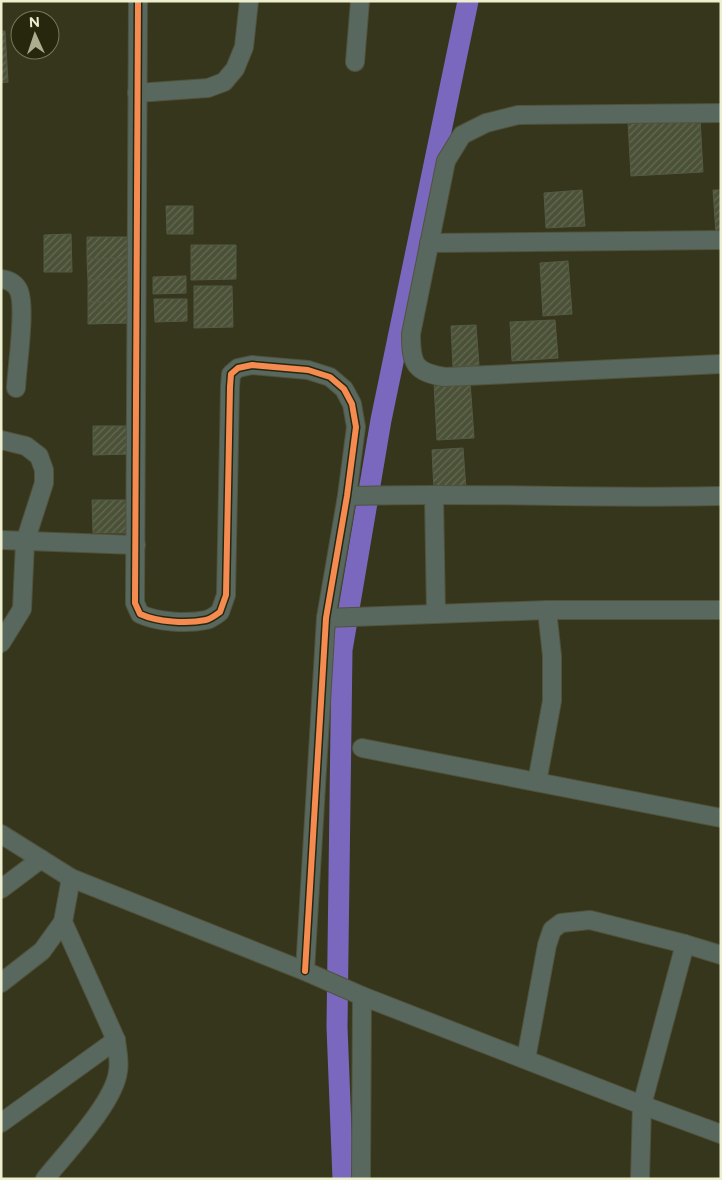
<svg xmlns="http://www.w3.org/2000/svg" width="722" height="1180" viewBox="0 0 722 1180" font-family="Figtree,sans-serif">
  <style>
    .lines { fill: none; stroke-linecap: round; stroke-linejoin: round }
    .canal { stroke: #7968be; stroke-width: 21 }
    .building { fill: url(#building-hatch); stroke: #555a45 }
    .street-casing { stroke: #51523b; stroke-width: 20 }
    .street { stroke: #58685f; stroke-width: 18 }
    .cycleway-casing { stroke: #26270d; stroke-width: 9 }
    .cycleway { stroke: #f68b52; stroke-width: 6 }
  </style>
  <defs>
    <pattern id="building-hatch" width="6" height="6" patternUnits="userSpaceOnUse" patternTransform="scale(1.25)"><rect width="6" height="6" fill="#4b5137"/><path d="M-1 1l2-2M0 6l6-6M5 7l2-2" fill="none" stroke="#656a53"/></pattern>
  </defs>
  <rect width="100%" height="100%" fill="#36361c"/>
  <g class="lines">
    <polyline class="canal" points="343,1179 337,1027 342,650 381,420 468,1"/>
  </g>
  <g class="building">
    <polygon points="1,31 5,31 8,82 1,83"/>
    <polygon points="700,118 703,172 631,176 628,122"/>
    <polygon points="582,190 585,226 546,228 544,193"/>
    <polygon points="713,190 721,190 721,234 716,234"/>
    <polygon points="166,206 193,206 193,234 167,234"/>
    <polygon points="71,234 72,272 44,272 44,235"/>
    <polygon points="87,237 128,237 128,258 87,259"/>
    <polygon points="191,245 236,245 236,279 191,280"/>
    <polygon points="128,258 129,280 88,280 87,259"/>
    <polygon points="568,261 572,314 543,316 540,263"/>
    <polygon points="186,276 186,293 153,294 153,277"/>
    <rect x="88" y="280" width="41" height="22"/>
    <polygon points="194,286 232,286 233,327 194,328"/>
    <polygon points="154,299 187,299 187,321 155,322"/>
    <polygon points="88,302 129,302 129,323 88,324"/>
    <polygon points="555,320 558,358 512,361 510,322"/>
    <polygon points="476,325 479,365 453,367 451,326"/>
    <polygon points="470,381 474,438 437,440 434,383"/>
    <polygon points="93,426 131,426 131,454 93,455"/>
    <polygon points="463,448 466,489 434,491 432,450"/>
    <polygon points="92,500 131,500 131,533 93,533"/>
  </g>
  <g class="lines">
    <g class="street-casing">
      <g id="street">
        <path d="M138 1 135 603 140 614C157 622 187 624 206 620 211 619 216 615 220 612L226 595 230 387 231 374 238 368 252 365 308 370 330 377 344 389 352 404 356 427 347 496 326 618 305 971"/>
        <polyline points="355,62 360,1"/>
        <polyline points="137,93 208,88 224,82 235,69 244,47 249,1"/>
        <path d="M721 113 518 115 486 123 462 135 446 161 411 334C411 365 415 372 445 377L721 364"/>
        <polyline points="429,243 721,240"/>
        <path d="M1 279C9 280 16 284 19 291 26 310 17 366 16 388"/>
        <polyline points="1,440 26,446 39,456 44,470 44,483 25,542 22,609 1,643"/>
        <polyline points="434,495 436,614"/>
        <path d="M347 496C472 492 596 499 721 496"/>
        <polyline points="1,540 136,545"/>
        <polyline points="326,618 547,610 721,610"/>
        <polyline points="362,748 721,818"/>
        <polyline points="537,782 552,701 552,656 547,610"/>
        <polyline points="1,834 71,878 307,972 362,996 642,1105 721,1134"/>
        <polyline points="1,889 41,859"/>
        <polyline points="1,983 42,951 63,922"/>
        <polyline points="526,1059 547,945 552,930 561,923 590,920 685,944 721,955"/>
        <polyline points="1,1123 116,1040"/>
        <path d="M45 1179C65 1154 115 1102 118 1071 120 1061 117 1050 116 1040L63 922 71 878"/>
        <polyline points="361,1179 362,996"/>
        <polyline points="640,1179 642,1105 685,944"/>
      </g>
    </g>
    <use href="#street" class="street"/>
    <g class="cycleway-casing">
      <path id="cycleway" d="M138 1 135 603 140 614C157 622 187 624 206 620 211 619 216 615 220 612L226 595 230 387 231 374 238 368 252 365 308 370 330 377 344 389 352 404 356 427 347 496 326 618 305 971"/>
    </g>
    <use href="#cycleway" class="cycleway"/>
  </g>
  <rect width="722" height="1180" fill="none" stroke="#edefcf" stroke-width="5"/>
  <g transform="translate(35 35) rotate(357)"><circle r="24" fill="#26270d" stroke="#76775b"/>
  <path d="M0-4L9 19L0 12L-9 19Z" fill="#adae90"/>
  <text y="-8" font-size="14" font-weight="bold" text-anchor="middle" fill="#edefcf">N</text>
  </g>
</svg>
